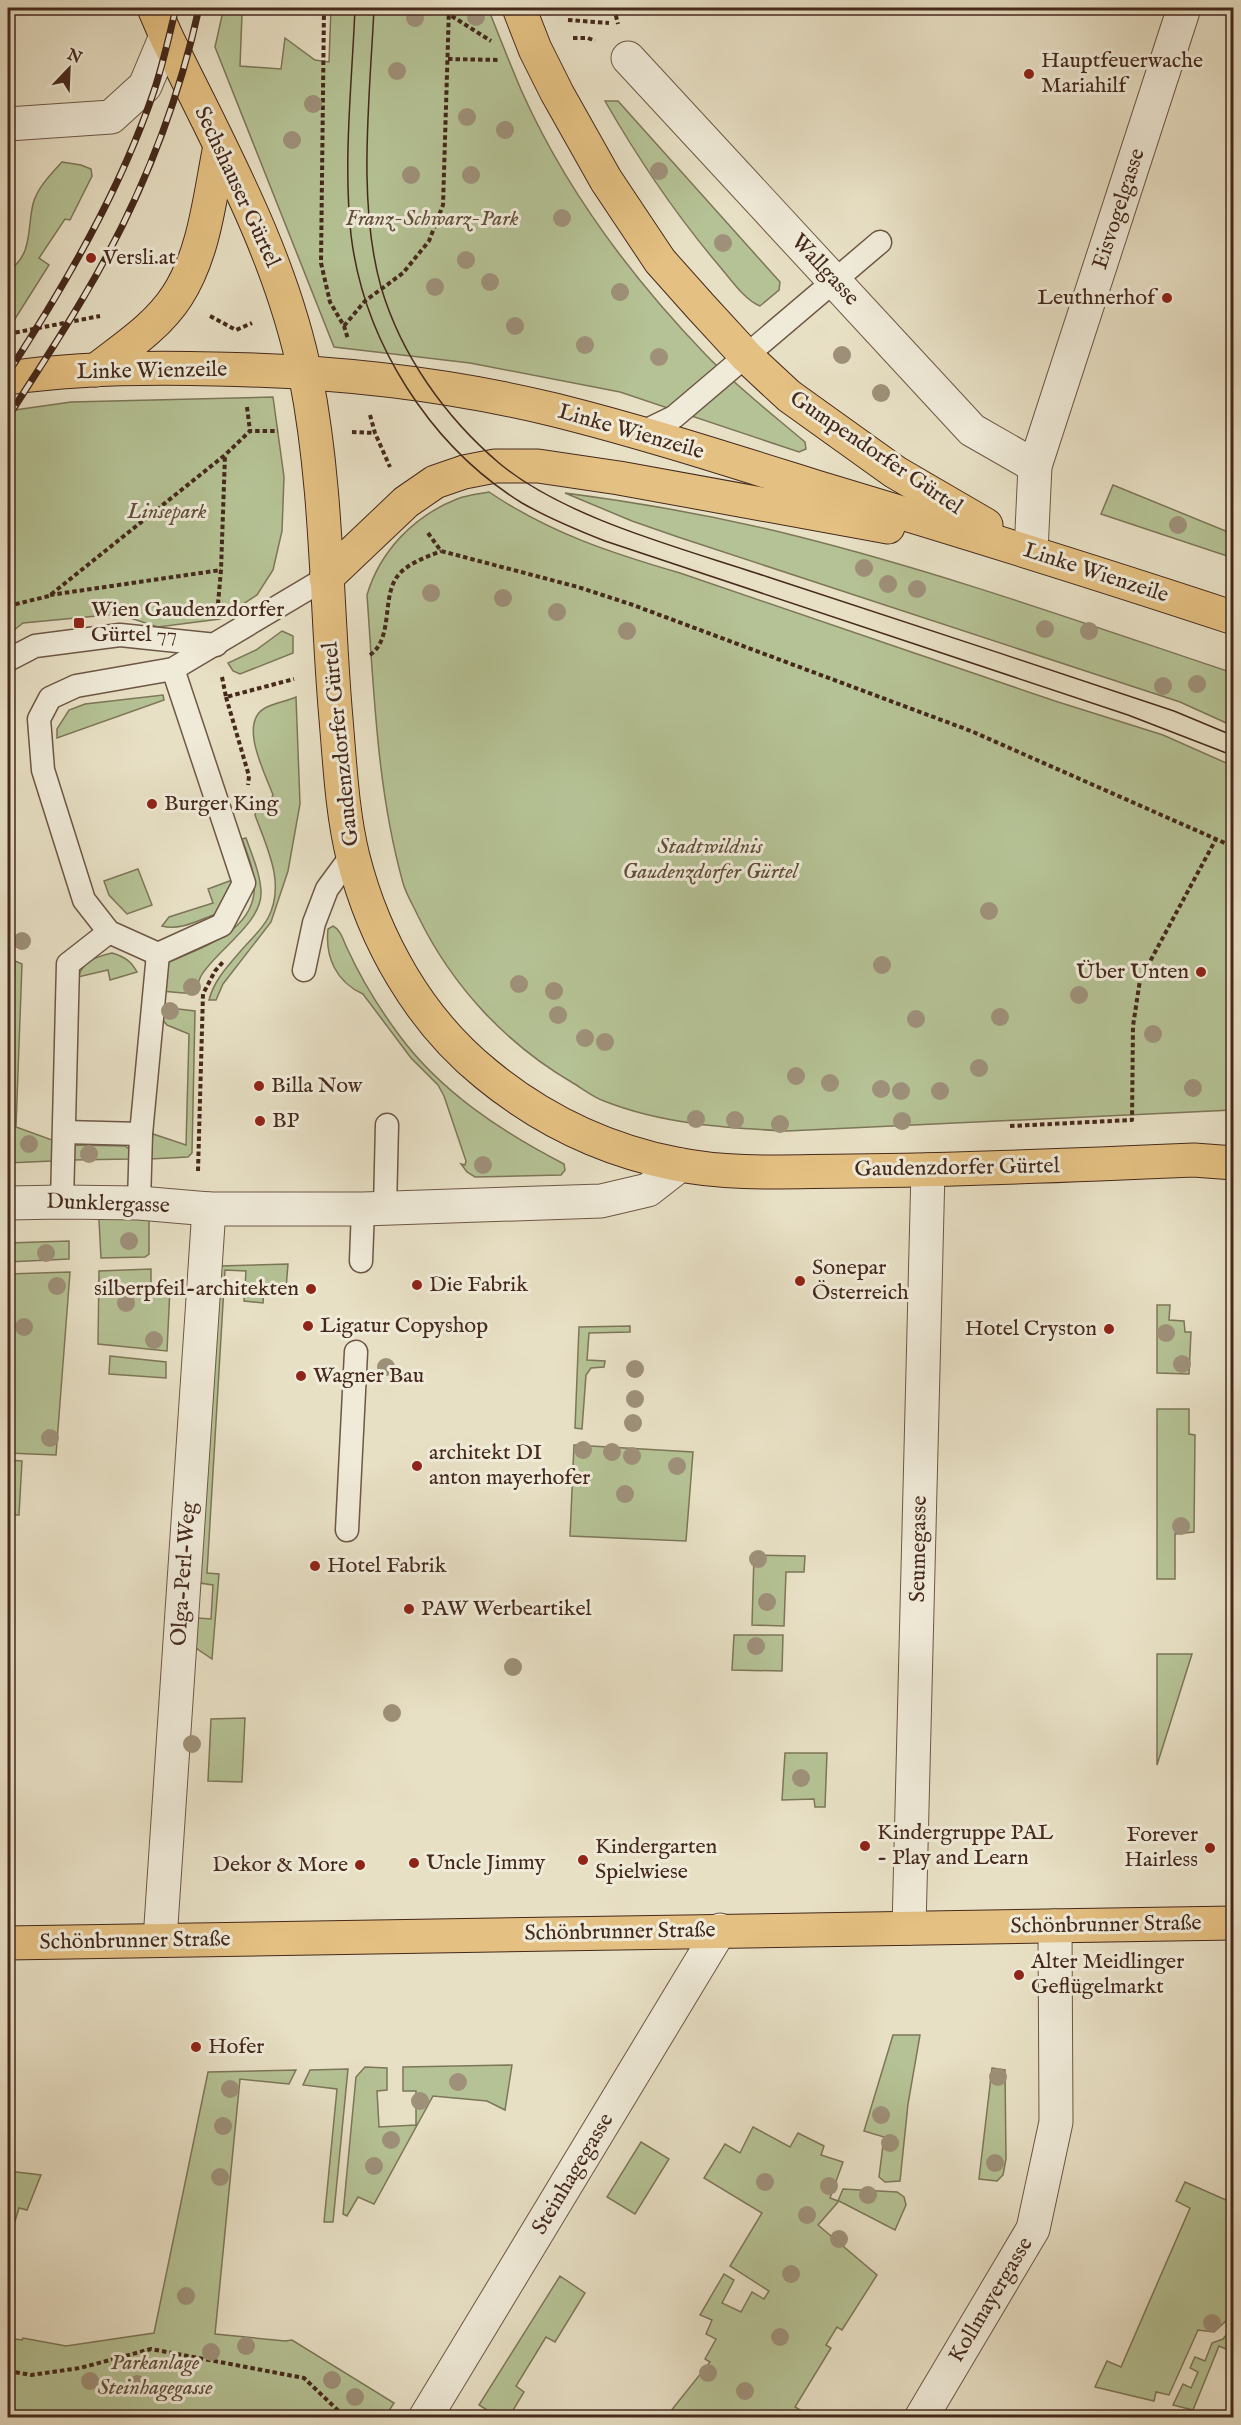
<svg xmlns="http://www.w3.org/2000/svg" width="1241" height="2425" viewBox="0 0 1241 2425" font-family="'IM FELL English',serif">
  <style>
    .green { fill: #b5c295; stroke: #7d7658; stroke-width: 1.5 }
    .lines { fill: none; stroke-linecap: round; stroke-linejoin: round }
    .lane-casing { stroke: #6e5746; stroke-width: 25 }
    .street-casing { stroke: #6e5746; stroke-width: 35 }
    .primary-casing { stroke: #45291c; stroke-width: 35 }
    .path { stroke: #45291c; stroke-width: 4; stroke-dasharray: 4.5 3; stroke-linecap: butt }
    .lane { stroke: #f0ebd9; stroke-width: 22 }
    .street { stroke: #f0ebd9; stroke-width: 33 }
    .primary { stroke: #e4c082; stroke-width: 33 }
    .tram { stroke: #45291c; stroke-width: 1.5 }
    .rail-casing { stroke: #45291c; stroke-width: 7 }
    .rail { stroke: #f0ebd9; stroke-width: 4.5; stroke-dasharray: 14; stroke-linecap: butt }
    .tree { fill: #9e9079 }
    .poi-dot { fill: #8f2418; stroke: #f0ebd9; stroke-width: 2 }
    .labels { text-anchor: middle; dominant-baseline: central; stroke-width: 6; stroke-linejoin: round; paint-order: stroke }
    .poi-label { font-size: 22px; fill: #45291c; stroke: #f0ebd9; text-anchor: start }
    .street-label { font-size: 22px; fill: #45291c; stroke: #f0ebd9 }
    .park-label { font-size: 22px; font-style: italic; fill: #614f3a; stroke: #f0ebd9 }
  </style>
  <rect width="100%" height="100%" fill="#e8e0c5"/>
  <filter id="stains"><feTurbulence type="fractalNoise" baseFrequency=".00333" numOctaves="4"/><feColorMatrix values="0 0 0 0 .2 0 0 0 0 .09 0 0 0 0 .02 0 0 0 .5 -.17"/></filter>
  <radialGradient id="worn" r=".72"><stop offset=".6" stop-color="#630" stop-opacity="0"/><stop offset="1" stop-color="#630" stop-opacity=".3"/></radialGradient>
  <g class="green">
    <path d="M331 8H488C499 36 510 64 522 92 566 190 632 278 706 355 736 386 772 414 805 442L806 449 799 452 620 392 470 363 334 347 215 47 223 11 242 14 240 66 281 69 285 38 315 60 329 62Z"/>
    <path d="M605 101H618L780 282 779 290 760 306C745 300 732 281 721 268 675 214 640 162 605 101Z"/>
    <path d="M62 162 81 165 91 169 92 176 70 220 65 219 39 258 49 265 8 330V271C33 255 27 229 33 204 37 188 51 174 62 162Z"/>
    <polygon points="273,397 284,477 282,531 273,570 257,595 220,619 158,627 118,614 23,623 8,635 8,411 71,402"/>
    <polygon points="1113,485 1233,534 1233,558 1101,514"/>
    <path d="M489 492C550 533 611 553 680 573L1055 701 1163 735 1233 766V1110L787 1131C726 1128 662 1124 604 1101 593 1097 583 1089 573 1083 506 1044 452 986 418 916 413 905 406 894 403 883 377 790 374 692 367 595 380 551 414 516 457 499 467 495 479 494 489 492Z"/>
    <path d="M565 493C643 503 720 517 796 536 944 573 1089 625 1233 673V726L1180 702 678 537 632 521Z"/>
    <polygon points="282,631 293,636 293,653 240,674 233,671 228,663 256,650"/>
    <polygon points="163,695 164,700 57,738 57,729 69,710 85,704"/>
    <path d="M296 697 300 804 288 871 271 922 223 984 216 1000H209C214 981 226 968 239 953 248 942 261 931 268 918 286 884 267 848 255 815L257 807 269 803 273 795C265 773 238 723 265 708 274 703 287 701 296 697Z"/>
    <path d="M246 838C252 855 260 873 261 891 263 923 215 951 201 976 198 982 197 988 195 994L161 991 162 965C199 948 260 932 254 880 253 866 247 853 242 839Z"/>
    <polygon points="138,869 152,905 127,914 109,895 104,881"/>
    <path d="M235 879 216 914C199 920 180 931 162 926L169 917 213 903 208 889Z"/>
    <path d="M333 926C341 930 343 940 347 948 361 979 379 1008 399 1035 441 1092 502 1132 564 1164L565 1170 561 1175 475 1177 467 1172 461 1164 465 1165 466 1161 444 1096 438 1085 411 1058 363 994C336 982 325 957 328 929Z"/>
    <path d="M112 953C125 957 131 961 137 972L110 980 108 970 78 977C84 960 96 957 112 953Z"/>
    <polygon points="15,961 22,964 16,1127 52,1140 52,1161 8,1163"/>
    <polygon points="161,1007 195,1011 192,1153 188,1157 150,1159 149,1139 153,1134 186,1145 189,1034 167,1025 161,1018"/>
    <polygon points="76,1145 125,1146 129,1149 130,1159 71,1160 72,1150"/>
    <polygon points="104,1216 149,1219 149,1254 145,1257 101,1258 99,1220"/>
    <polygon points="69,1241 69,1259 8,1262 8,1243"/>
    <polygon points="288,1264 286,1289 264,1287 263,1303 244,1301 246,1271 225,1270 207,1573 219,1574 212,1659 196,1648 198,1618 211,1619 213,1585 200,1583 220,1266"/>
    <polygon points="151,1269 151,1287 170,1288 167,1351 98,1344 99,1271"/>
    <polygon points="70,1272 56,1455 8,1453 8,1274"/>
    <polygon points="1157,1305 1170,1305 1169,1320 1184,1321 1185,1332 1191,1332 1189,1374 1157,1373"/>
    <polygon points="630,1326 630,1332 589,1333 587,1360 605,1361 604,1367 591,1368 586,1375 582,1429 575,1428 579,1327"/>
    <polygon points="110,1356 166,1362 166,1378 109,1374"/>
    <polygon points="1157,1409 1189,1409 1189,1434 1195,1435 1194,1532 1175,1534 1175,1579 1157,1579"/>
    <polygon points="574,1445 693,1452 686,1541 570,1536"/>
    <polygon points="8,1460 22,1461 19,1515 8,1515"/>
    <polygon points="754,1555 805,1556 804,1572 786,1572 784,1626 752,1625"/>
    <polygon points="734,1635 783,1635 782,1671 732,1670"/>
    <polygon points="1157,1654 1192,1654 1157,1765"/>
    <polygon points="245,1718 242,1782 208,1781 211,1719"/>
    <polygon points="785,1753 827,1753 825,1807 815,1807 814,1799 782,1800"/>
    <polygon points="893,2035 920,2035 908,2104 900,2181 885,2182 879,2177 884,2137 864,2131"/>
    <polygon points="512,2065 505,2110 487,2101 433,2096 374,2204 358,2197 347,2216 343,2214 356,2077 365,2067 387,2068 387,2090 377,2091 379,2127 416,2125 416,2091 403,2091 403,2067"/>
    <polygon points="992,2068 1005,2070 1006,2159 1003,2175 997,2181 979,2179"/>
    <polygon points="348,2069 333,2222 324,2222 337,2089 303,2085 310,2070"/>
    <polygon points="296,2070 289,2084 240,2079 215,2334 285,2341 292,2340 394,2403 385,2417 8,2417 8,2338 22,2340 23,2338 66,2346 154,2333 208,2072"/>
    <polygon points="753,2127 790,2147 798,2133 824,2146 821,2155 843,2162 830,2198 838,2201 843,2189 897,2192 904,2197 906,2205 895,2230 839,2201 818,2225 877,2275 842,2330 837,2327 826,2345 831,2348 795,2407 802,2411 798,2417 666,2417 710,2362 705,2359 716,2339 706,2334 712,2320 700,2315 724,2274 734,2280 722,2303 741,2312 752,2292 764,2299 769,2291 730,2266 762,2213 704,2178 725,2144 740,2153"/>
    <polygon points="641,2142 669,2159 635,2214 607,2197"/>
    <polygon points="8,2171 41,2175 27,2210 19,2208 8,2244"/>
    <polygon points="1185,2182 1233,2203 1233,2306 1228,2319 1214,2332 1198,2330 1169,2395 1156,2392 1154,2401 1095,2387 1107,2361 1121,2367 1190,2208 1176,2201"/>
    <polygon points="560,2276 585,2293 555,2342 546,2337 516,2386 524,2392 509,2417 498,2417 479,2405"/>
    <polygon points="1233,2326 1233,2352 1219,2346 1193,2410 1173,2405 1183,2384 1191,2388 1198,2372 1190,2368 1195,2357 1205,2361 1212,2343 1223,2339"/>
  </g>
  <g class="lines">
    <g class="lane-casing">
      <g id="lane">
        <polyline points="641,433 674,417 880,242"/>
        <polyline points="8,660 35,646 120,635 216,645"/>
        <polyline points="173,669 244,883 222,925 158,954 109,932 84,900 43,770 39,719 50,698 76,686 173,669 326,578"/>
        <polyline points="304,970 314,923 327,889 352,855"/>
        <polyline points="65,1132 141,1134"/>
        <polyline points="62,1202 68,964 109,932"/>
        <polyline points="139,1203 141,1134 158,954"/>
        <polyline points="385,1208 387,1125"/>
        <polyline points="361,1261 363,1209"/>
        <polyline points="347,1530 356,1352"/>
      </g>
    </g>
    <g class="street-casing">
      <g id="street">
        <polyline points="628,58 972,430 1035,466"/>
        <polyline points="8,124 111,117 145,86 166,36"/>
        <polyline points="1031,552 1035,466 1184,8"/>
        <polyline points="8,1203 62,1202 139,1203 209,1209 363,1209 601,1201 648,1190 680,1165"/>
        <polyline points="909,1928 928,1170"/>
        <polyline points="160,1940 209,1209"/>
        <polyline points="425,2418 720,1930"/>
        <polyline points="921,2418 1033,2229 1056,2122 1055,1926"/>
      </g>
    </g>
    <g class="primary-casing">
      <g id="primary">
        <path d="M154 8 166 36C220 147 282 256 306 378 328 490 326 606 336 719 340 765 342 812 353 857 374 940 419 1020 486 1074 542 1120 605 1150 676 1164 734 1176 794 1171 852 1171 966 1170 1080 1165 1194 1160L1234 1163"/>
        <polyline points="519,8 535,49 557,93 606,180 660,261 701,307 747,357 789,396 895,472 986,525"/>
        <path d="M96 370C124 348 157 327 177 296 205 253 210 195 220 146"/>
        <path d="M8 378C76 368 147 367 216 369 330 371 444 383 555 410 643 432 730 460 816 487 956 529 1095 572 1234 618"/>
        <polyline points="326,578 406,502 435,482 464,472 495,466 538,466 619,478 888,527"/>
        <polyline points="8,1943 1234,1923"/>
      </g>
    </g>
    <g class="path">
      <polyline points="324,8 321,263 330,302 344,326 348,339"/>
      <polyline points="439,8 491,41"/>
      <polyline points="614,8 618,24"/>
      <polyline points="568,20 609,23"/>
      <polyline points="573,38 588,38 595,41"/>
      <polyline points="448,59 500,60"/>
      <polyline points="210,316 236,330 252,323"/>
      <polyline points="344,326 365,301 403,273 429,241 443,205 449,8"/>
      <polyline points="8,334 100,316"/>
      <polyline points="247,407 250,431"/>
      <polyline points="370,415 375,433 390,467"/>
      <polyline points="352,432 375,433"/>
      <polyline points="428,533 441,551 578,587 633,605 971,731 1234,847"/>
      <polyline points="50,595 221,570"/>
      <polyline points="218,604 221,570 225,455"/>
      <polyline points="8,606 49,596 225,455 250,431 278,431"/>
      <path d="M370 655C395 637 380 594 400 573 411 562 427 557 441 551"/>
      <polyline points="222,677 226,697 294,679"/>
      <polyline points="226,697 249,776 248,785"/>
      <polyline points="1010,1126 1132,1120 1133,1026 1140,980 1216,839"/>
      <polyline points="198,1171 203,994 215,971 223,962"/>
      <polyline points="8,2371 31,2375 80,2368 151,2349 304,2378 346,2418"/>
    </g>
    <use href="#lane" class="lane"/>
    <use href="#street" class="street"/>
    <use href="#primary" class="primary"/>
    <g class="tram">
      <path d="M355 8C352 83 343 160 351 235 364 342 430 446 522 503 548 518 577 530 605 541L1128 715 1234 756"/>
      <path d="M374 8C370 96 357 202 381 287 401 355 445 417 499 463 566 519 685 549 768 577 903 621 1039 666 1174 711L1234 736"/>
    </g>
    <g class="rail-casing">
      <g id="rail">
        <path d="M8 373C65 285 120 191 154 91 163 64 169 36 176 8"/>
        <path d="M8 417C33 378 59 339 83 298 136 209 177 109 199 8"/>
      </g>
    </g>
    <use href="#rail" class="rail"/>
  </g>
  <g class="tree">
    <circle cx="476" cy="17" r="9"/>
    <circle cx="415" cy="18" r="9"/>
    <circle cx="397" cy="71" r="9"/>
    <circle cx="313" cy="104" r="9"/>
    <circle cx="467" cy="117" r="9"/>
    <circle cx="505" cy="130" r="9"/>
    <circle cx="292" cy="140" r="9"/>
    <circle cx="659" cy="171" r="9"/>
    <circle cx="411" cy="175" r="9"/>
    <circle cx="471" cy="175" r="9"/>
    <circle cx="562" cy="218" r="9"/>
    <circle cx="723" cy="243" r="9"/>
    <circle cx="466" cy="260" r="9"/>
    <circle cx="490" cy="282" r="9"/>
    <circle cx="435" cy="287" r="9"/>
    <circle cx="620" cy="292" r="9"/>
    <circle cx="515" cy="326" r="9"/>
    <circle cx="585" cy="345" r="9"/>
    <circle cx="842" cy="355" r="9"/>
    <circle cx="659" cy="357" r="9"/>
    <circle cx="881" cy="393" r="9"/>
    <circle cx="1178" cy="525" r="9"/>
    <circle cx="864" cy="568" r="9"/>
    <circle cx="888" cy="584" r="9"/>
    <circle cx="917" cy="589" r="9"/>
    <circle cx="431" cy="593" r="9"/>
    <circle cx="503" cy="598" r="9"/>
    <circle cx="557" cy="612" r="9"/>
    <circle cx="1045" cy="629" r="9"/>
    <circle cx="627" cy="631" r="9"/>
    <circle cx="1089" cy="631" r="9"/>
    <circle cx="1197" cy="684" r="9"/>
    <circle cx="1163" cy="686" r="9"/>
    <circle cx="989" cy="911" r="9"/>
    <circle cx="22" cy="941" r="9"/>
    <circle cx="882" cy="965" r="9"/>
    <circle cx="519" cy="984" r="9"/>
    <circle cx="192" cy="987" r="9"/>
    <circle cx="554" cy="991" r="9"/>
    <circle cx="1079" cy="995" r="9"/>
    <circle cx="170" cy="1011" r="9"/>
    <circle cx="558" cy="1015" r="9"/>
    <circle cx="1000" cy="1017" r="9"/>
    <circle cx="916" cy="1019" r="9"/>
    <circle cx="1153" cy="1034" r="9"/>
    <circle cx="585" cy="1038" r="9"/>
    <circle cx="605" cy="1042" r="9"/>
    <circle cx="979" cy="1068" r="9"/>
    <circle cx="796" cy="1076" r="9"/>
    <circle cx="830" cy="1083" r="9"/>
    <circle cx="1193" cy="1088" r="9"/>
    <circle cx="881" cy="1089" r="9"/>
    <circle cx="901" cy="1091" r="9"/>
    <circle cx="940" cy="1091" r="9"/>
    <circle cx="696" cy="1119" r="9"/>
    <circle cx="735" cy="1120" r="9"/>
    <circle cx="902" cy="1121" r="9"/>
    <circle cx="780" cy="1124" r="9"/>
    <circle cx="29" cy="1144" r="9"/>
    <circle cx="89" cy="1154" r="9"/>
    <circle cx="483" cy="1165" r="9"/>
    <circle cx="129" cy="1241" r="9"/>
    <circle cx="46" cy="1253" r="9"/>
    <circle cx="57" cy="1286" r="9"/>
    <circle cx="126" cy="1303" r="9"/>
    <circle cx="24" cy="1327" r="9"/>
    <circle cx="1166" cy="1333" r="9"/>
    <circle cx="154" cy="1340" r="9"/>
    <circle cx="1182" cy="1364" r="9"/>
    <circle cx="386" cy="1367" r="9"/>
    <circle cx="635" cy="1369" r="9"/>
    <circle cx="635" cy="1399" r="9"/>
    <circle cx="633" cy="1423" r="9"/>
    <circle cx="50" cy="1438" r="9"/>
    <circle cx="583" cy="1450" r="9"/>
    <circle cx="612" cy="1452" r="9"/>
    <circle cx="632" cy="1456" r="9"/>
    <circle cx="677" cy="1466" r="9"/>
    <circle cx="625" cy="1494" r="9"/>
    <circle cx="1181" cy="1526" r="9"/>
    <circle cx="758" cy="1559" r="9"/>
    <circle cx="767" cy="1602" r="9"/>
    <circle cx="756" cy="1646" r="9"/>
    <circle cx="513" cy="1667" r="9"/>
    <circle cx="392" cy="1713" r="9"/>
    <circle cx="192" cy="1744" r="9"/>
    <circle cx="801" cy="1778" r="9"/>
    <circle cx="998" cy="2077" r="9"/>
    <circle cx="458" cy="2082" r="9"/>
    <circle cx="230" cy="2089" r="9"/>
    <circle cx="420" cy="2101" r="9"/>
    <circle cx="881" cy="2115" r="9"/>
    <circle cx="223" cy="2126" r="9"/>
    <circle cx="391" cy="2140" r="9"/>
    <circle cx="890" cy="2143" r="9"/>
    <circle cx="995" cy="2163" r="9"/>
    <circle cx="374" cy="2166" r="9"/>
    <circle cx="220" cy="2177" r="9"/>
    <circle cx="765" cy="2182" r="9"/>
    <circle cx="829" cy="2186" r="9"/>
    <circle cx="868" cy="2195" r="9"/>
    <circle cx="807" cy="2215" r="9"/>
    <circle cx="839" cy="2239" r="9"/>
    <circle cx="791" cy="2274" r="9"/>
    <circle cx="186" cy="2296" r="9"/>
    <circle cx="1212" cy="2323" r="9"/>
    <circle cx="780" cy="2337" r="9"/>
    <circle cx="246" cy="2346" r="9"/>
    <circle cx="211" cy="2352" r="9"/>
    <circle cx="708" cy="2373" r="9"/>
    <circle cx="332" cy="2380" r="9"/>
    <circle cx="90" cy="2381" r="9"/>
    <circle cx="137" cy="2384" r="9"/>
    <circle cx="745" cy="2391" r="9"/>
    <circle cx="355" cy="2397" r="9"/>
  </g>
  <g class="poi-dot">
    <circle cx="1029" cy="74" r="6"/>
    <circle cx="91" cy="258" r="6"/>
    <circle cx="1167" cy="298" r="6"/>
    <rect x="73" y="617" width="12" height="12" rx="3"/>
    <circle cx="152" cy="804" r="6"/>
    <circle cx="1201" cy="972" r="6"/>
    <circle cx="259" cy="1086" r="6"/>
    <circle cx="260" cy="1121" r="6"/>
    <circle cx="800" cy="1281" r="6"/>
    <circle cx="417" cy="1285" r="6"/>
    <circle cx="311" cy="1289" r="6"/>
    <circle cx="308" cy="1326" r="6"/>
    <circle cx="1109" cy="1329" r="6"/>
    <circle cx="301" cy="1376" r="6"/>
    <circle cx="417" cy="1466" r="6"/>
    <circle cx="315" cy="1566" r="6"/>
    <circle cx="409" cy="1609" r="6"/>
    <circle cx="865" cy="1846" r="6"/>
    <circle cx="1210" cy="1848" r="6"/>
    <circle cx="583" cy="1860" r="6"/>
    <circle cx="414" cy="1863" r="6"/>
    <circle cx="360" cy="1865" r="6"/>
    <circle cx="1019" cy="1975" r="6"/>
    <circle cx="196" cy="2047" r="6"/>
  </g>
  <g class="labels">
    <g class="poi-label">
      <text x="1041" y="61">Hauptfeuerwache<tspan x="1041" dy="25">Mariahilf</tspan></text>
      <text x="103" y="258">Versli.at</text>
      <text x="1155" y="298" text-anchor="end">Leuthnerhof</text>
      <text x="91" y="610">Wien Gaudenzdorfer<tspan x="91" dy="25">Gürtel 77</tspan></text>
      <text x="164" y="804">Burger King</text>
      <text x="1189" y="972" text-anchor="end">Über Unten</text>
      <text x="271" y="1086">Billa Now</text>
      <text x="272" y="1121">BP</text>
      <text x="812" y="1268">Sonepar<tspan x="812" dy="25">Österreich</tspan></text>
      <text x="429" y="1285">Die Fabrik</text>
      <text x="299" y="1289" text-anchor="end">silberpfeil-architekten</text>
      <text x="320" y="1326">Ligatur Copyshop</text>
      <text x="1097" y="1329" text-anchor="end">Hotel Cryston</text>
      <text x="313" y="1376">Wagner Bau</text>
      <text x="429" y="1453">architekt DI<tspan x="429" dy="25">anton mayerhofer</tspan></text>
      <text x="327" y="1566">Hotel Fabrik</text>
      <text x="421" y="1609">PAW Werbeartikel</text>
      <text x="877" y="1833">Kindergruppe PAL<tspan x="877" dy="25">- Play and Learn</tspan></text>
      <text x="1198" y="1835" text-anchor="end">Forever<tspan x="1198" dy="25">Hairless</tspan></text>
      <text x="595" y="1847">Kindergarten<tspan x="595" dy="25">Spielwiese</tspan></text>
      <text x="426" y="1863">Uncle Jimmy</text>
      <text x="348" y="1865" text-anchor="end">Dekor &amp; More</text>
      <text x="1031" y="1962">Alter Meidlinger<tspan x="1031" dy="25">Geflügelmarkt</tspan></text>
      <text x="208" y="2047">Hofer</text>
    </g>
    <g class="street-label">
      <text transform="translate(237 187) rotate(65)">Sechshauser Gürtel</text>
      <text transform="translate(1119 209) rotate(-72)">Eisvogelgasse</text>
      <text transform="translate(825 270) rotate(47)">Wallgasse</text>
      <text transform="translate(152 371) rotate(-1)">Linke Wienzeile</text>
      <text transform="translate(631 432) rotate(16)">Linke Wienzeile</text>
      <text transform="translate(876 453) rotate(34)">Gumpendorfer Gürtel</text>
      <text transform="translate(1096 573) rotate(18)">Linke Wienzeile</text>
      <text transform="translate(341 744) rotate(-96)">Gaudenzdorfer Gürtel</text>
      <text transform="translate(957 1168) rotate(-1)">Gaudenzdorfer Gürtel</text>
      <text transform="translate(108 1204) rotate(2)">Dunklergasse</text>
      <text transform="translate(919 1549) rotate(-89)">Seumegasse</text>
      <text transform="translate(184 1574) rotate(-86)">Olga-Perl-Weg</text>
      <text transform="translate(1106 1925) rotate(-1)">Schönbrunner Straße</text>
      <text transform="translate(620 1932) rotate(-1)">Schönbrunner Straße</text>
      <text transform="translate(135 1941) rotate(-1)">Schönbrunner Straße</text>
      <text transform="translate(573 2174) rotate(-59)">Steinhagegasse</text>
      <text transform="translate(991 2300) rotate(-59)">Kollmayergasse</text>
    </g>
    <g class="park-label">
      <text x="432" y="219">Franz-Schwarz-Park</text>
      <text x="167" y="512">Linsepark</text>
      <text x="710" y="847">Stadtwildnis<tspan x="710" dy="25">Gaudenzdorfer Gürtel</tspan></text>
      <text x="155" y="2363">Parkanlage<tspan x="155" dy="25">Steinhagegasse</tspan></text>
    </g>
  </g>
  <rect width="1241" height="2425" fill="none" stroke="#e8e0c5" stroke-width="30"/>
  <rect x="9" y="9" width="1223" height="2407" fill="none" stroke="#45291c" stroke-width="3"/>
  <rect x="15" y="15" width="1211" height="2395" fill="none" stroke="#45291c" stroke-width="1.5"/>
  <g transform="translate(69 69) rotate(23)" stroke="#f0ebd9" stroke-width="4.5" paint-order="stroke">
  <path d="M0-4.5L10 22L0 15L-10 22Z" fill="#45291c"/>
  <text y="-9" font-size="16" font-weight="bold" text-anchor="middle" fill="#45291c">N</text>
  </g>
  <rect width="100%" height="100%" filter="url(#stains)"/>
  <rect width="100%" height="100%" fill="url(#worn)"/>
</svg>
